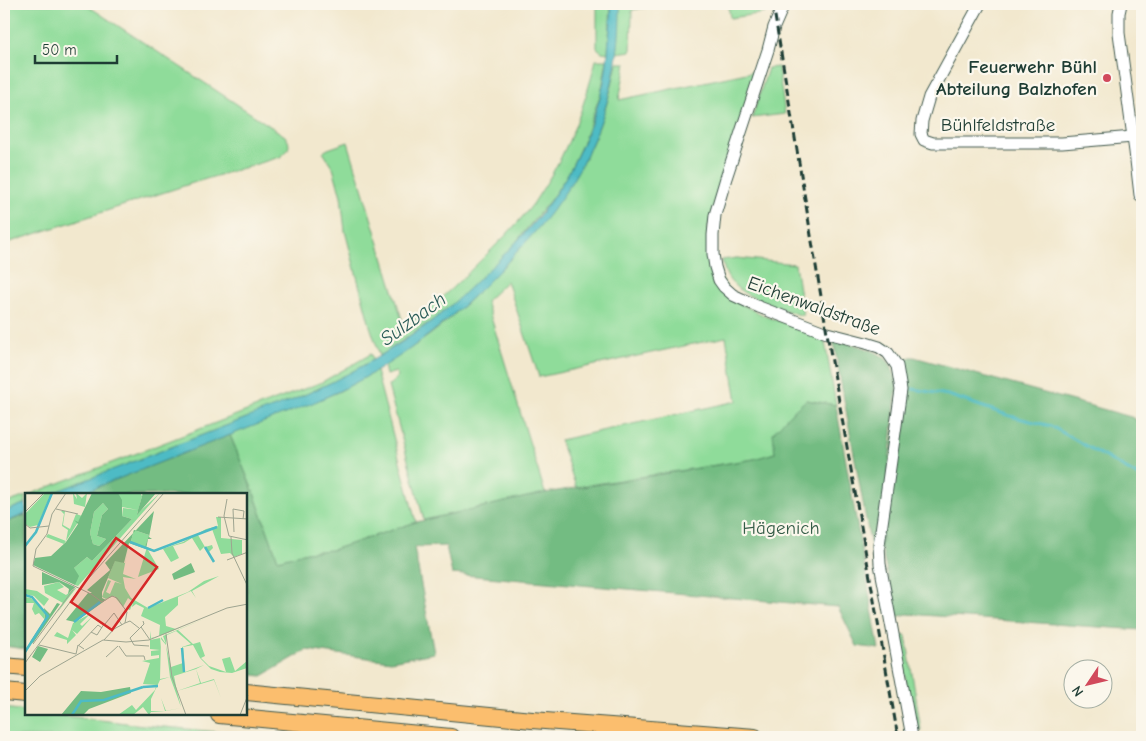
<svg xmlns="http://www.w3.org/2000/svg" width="1146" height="741" viewBox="0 0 1146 741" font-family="'Comic Neue',sans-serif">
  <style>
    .green { fill: #8fdc9a; stroke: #578c67 }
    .forest { fill: #73bc82; stroke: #497c5b }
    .water { fill: #4dbbc5; stroke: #367c7c }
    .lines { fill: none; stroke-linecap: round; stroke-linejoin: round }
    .stream { stroke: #4dbbc5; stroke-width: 3 }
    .minor-casing { stroke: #3f574b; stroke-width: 13 }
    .highway-casing { stroke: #3f574b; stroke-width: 18 }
    .minor { stroke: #fff; stroke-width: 11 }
    .highway { stroke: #fbbe6e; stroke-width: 16 }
    .rail { stroke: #1f3d34; stroke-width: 3; stroke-dasharray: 8 4; stroke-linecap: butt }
    .poi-dot { fill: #d1495b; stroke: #fbf7ec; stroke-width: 2 }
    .labels { text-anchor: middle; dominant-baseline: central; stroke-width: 4.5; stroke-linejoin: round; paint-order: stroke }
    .poi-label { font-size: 19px; font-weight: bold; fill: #1f3d34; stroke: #fbf7ec; text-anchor: end }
    .street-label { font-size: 19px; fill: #1f3d34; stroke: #fbf7ec }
    .park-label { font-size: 19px; fill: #355d48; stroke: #fbf7ec }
    .water-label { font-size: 20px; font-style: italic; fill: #2a5c58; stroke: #fbf7ec }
    .inset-river { fill: none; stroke: #4dbbc5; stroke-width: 2.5 }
    .inset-road { fill: none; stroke: #9ea490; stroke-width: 1 }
    .view { fill: #d62828; fill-opacity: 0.15; stroke: #d62828; stroke-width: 2.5 }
    .inset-edge { fill: none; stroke: #1f3d34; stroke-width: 2.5 }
  </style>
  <rect width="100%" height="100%" fill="#fbf7ec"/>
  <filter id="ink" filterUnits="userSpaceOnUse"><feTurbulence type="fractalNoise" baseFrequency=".02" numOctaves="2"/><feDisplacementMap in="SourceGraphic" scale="10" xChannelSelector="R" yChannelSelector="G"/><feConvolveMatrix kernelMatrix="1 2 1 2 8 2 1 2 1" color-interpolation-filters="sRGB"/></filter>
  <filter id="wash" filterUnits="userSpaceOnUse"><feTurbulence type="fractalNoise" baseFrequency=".0096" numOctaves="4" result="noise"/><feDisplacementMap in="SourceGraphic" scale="20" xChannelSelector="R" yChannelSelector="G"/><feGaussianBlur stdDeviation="1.12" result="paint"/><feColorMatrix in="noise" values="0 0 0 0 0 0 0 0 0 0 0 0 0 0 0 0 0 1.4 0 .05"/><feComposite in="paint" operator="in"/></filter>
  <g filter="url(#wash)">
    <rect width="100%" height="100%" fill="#f2e8ce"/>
    <g class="green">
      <path d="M4 4H85L285 136C292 145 289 151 280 157L196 182 4 244Z"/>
      <polygon points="597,4 611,4 608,53 602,52 597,48"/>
      <polygon points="620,4 666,4 632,10 631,51 617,53"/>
      <polygon points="728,4 763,4 765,13 730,18"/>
      <path d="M596 60H607L601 93 583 142 568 174 551 199 511 248 461 297 437 317 380 356 370 326 345 231 341 196 333 168 323 152 328 149 348 142 404 326C432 308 456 285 479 262 496 245 514 228 529 209 535 202 539 194 544 187 569 148 585 105 596 60Z"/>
      <path d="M617 63H626L619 100 756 71 718 188 708 228 709 261 737 302 767 317 824 336 836 405 806 400 775 453 754 459 576 487 560 440 737 401 726 337 539 377 507 281 486 301 545 493 424 520 388 386 398 377 396 372 386 375 384 366C400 355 416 345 431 334 453 317 473 297 493 277 528 241 560 205 584 160 600 130 610 97 617 63Z"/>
      <polygon points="778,67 785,114 752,118 768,68"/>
      <path d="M737 258 795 264 803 316C785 310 745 298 733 284 726 277 724 269 722 260Z"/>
      <path d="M371 354 373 360C347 376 320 388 293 400L48 495H28L322 382Z"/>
      <polygon points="376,371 416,522 332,550 307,552 278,560 255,496 230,435 338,392"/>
      <polygon points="26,496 26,503 4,512 4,504"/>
      <polygon points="897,634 906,636 921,730 915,730"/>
      <polygon points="4,708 26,711 26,715 57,715 143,725 271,737 4,737"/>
    </g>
    <g class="forest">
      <path d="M833 339C849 344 881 349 890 364 893 370 895 377 897 383L878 574 875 569Z"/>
      <polygon points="910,357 914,357 1131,417 1142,423 1142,630 907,614 897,617 881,546 902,367 904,361"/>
      <polygon points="806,400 836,405 879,649 857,646 838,607 452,574 446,546 414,547 434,653 391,661 307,650 262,676 246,674 246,495 77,495 230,435 255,496 278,560 307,552 332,550 416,522 545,493 754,459 775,453 773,433 789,415"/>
      <polygon points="26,515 26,649 4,646 4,523"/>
    </g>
    <g class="water">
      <path d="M611 4H620C621 71 603 134 566 191 545 223 519 250 492 278 447 324 396 364 337 392 308 406 276 417 246 429 189 451 133 473 77 495H47L293 400C344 378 393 351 437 317 454 304 469 288 485 273 516 244 546 212 567 175 580 152 594 119 601 94 606 76 608 56 609 38 610 26 612 15 611 4Z"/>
      <polygon points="26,503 26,514 4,523 4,512"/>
    </g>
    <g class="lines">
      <polyline class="stream" points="913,389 948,395 1010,416 1051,426 1142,478"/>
    </g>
  </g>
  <g filter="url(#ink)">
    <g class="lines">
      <g class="minor-casing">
        <g id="minor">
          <polyline points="784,4 774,27 768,50 726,178 715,215 713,235 713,254 715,267 719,280 724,287 733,295 759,307 827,333 866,343 879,347 888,353 897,366 901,390 879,545 880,564 912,737"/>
          <polyline points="980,4 929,97 922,121 921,134 924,140 933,143 1062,143 1133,137"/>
          <polyline points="1121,4 1119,13 1119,33 1135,152 1140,195"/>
        </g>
      </g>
      <g class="highway-casing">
        <g id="highway">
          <polyline points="4,666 26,668"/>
          <polyline points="4,692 26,694"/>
          <polyline points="246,692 532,720 755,737"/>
          <polyline points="219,715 451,737"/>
        </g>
      </g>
      <use href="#minor" class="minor"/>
      <use href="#highway" class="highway"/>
      <polyline class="rail" points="773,4 827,333 898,737"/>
    </g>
  </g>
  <circle class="poi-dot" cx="1107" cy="78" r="5"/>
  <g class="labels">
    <g class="poi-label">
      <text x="1097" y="67">Feuerwehr Bühl<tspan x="1097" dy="22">Abteilung Balzhofen</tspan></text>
    </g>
    <g class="street-label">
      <text x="998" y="125">Bühlfeldstraße</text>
      <text transform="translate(814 306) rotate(20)">Eichenwaldstraße</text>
    </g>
    <g class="park-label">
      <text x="781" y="528">Hägenich</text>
    </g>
    <g class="water-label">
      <text transform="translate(413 319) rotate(-36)">Sulzbach</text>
    </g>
  </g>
  <g transform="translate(25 493)">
    <rect width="222" height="222" fill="#f2e8ce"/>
    <path d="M20 0H26L13 32 5 34 0 31V21ZM48 0 52 6 51 0 57 5 62 0 60 14 49 11ZM93 0H116V3L118 0 112 21 135 0 53 93 50 92 49 75 62 64 67 68 107 26 97 23 98 15 113 17 97 14ZM78 10 83 16 77 22 72 43 81 46 74 53 68 51 65 40 69 19ZM36 18H40L38 32 45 36 51 21 57 23 39 51 21 44 23 41 41 48 43 37 37 33 39 21ZM191 24H196V45L217 47V61L209 64 205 60 196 61 187 36 173 42 180 54 187 52 188 55 184 59 179 54 175 58 167 45 159 50 148 53 154 65 146 69 138 56 129 58 123 57 134 76 113 84 122 54 131 58 158 49 181 36 193 33ZM109 37 124 42 120 55 106 48ZM104 50 98 81 111 86 98 84 100 95 106 105 123 115 163 99 179 88 194 83 167 98 171 105 166 98 153 104V112L140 124 141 133 151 136 159 133 140 141 125 146V138L126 145 134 143 135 132 116 123 119 115 111 111 107 114 108 109 105 117 102 116 107 108 103 105 98 114 89 103 81 106 77 104 83 87 86 88 81 99 85 101 90 89 97 91 83 85 90 67 100 70ZM34 89 39 94 32 97 41 102 52 94 32 120 38 110 20 100 19 93ZM0 96 12 98 24 106 19 113 9 103 0 101ZM0 104 6 105 19 117 20 127 14 120 10 122 7 116 9 110H0ZM65 121 55 131 57 133 68 123 52 141 47 137 51 142 42 151V147L29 143 32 139 43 145 48 130ZM181 125 153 137 168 151 175 149 180 163 176 165 184 173 201 179 197 166 205 164 210 178 222 168V175L207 180 195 179 186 176 175 165 168 152 158 154 160 179 179 172 171 176 176 190 189 186 196 205 189 187 152 198 156 214 145 184 135 187 126 206V218H140L136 205 141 218 156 215 140 218 126 219 124 222 118 214 108 222H93L107 212 111 217 130 197 131 193 106 197 132 192 118 191 125 170 117 168 134 165V162L126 163V158L135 157 125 156V147L135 145V154L136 144 141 151 138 143ZM151 138 166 151 157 154 158 170 146 174 141 152 145 184 135 186 136 146 141 152 142 142ZM171 176 175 190 152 198 149 183Z" fill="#8fdc9a" fill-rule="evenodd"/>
    <path d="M67 0H93L97 7V23L107 26 67 68 62 64 49 75 54 83 50 92 8 72 10 65 26 63 41 49 53 31 49 27 53 22 49 27 53 29ZM78 10 83 16 77 22 72 43 81 46 74 53 68 51 65 40 69 19ZM118 0H131L112 22 113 17ZM129 18 124 44 127 46H123L121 56 104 50 99 70 90 68 77 99V105L81 107 50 129 41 127 63 100H67L62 97 85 77 80 70ZM109 37 124 42 120 54 106 48ZM166 70 170 79 149 87 147 81ZM17 79 30 85 50 94 43 101 44 96 34 89 17 92ZM32 110 35 111 8 150 5 149 20 126 19 115 25 121ZM13 153 23 156 15 169 7 164ZM105 194 106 200 64 216 58 222H36L56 198 76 199Z" fill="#73bc82" fill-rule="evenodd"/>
    <path class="inset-river" d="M105 49 129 58 192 34M0 53 11 39 27 0M180 54 189 69M0 102 7 104 23 123 0 159M123 115 138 107M49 129 75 109M157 155 159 179M118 194 133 193M47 222 56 208 79 207 118 194"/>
    <path class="inset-road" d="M41 0 27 21 22 41 11 56 8 73 66 101 77 109 87 103 92 105 102 119 100 130 89 136 79 147M202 6 199 23 204 43 223 47M31 16 53 21M0 19 19 0M193 24 223 26M0 31 5 35 24 33M209 39 208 16 219 18 218 26M206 44 207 60 223 94M202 67 223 59M118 128 119 131 105 145 109 152 124 153M100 130 105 128 114 135M80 131 89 120 97 132M116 134 125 147M66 139 72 142 79 131M141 141 147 184 161 222M8 151 50 94M14 152 51 161M54 152 73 132 77 135M94 153 101 163H119L120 167M51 161 53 152 59 156M81 164 93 153M0 170 57 93 139 0M0 198 15 183 78 147 101 149 124 147 202 115 223 111M215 222 223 202"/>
    <path class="view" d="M91 45 132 74 87 137 46 109Z"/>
    <rect width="222" height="222" class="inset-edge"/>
  </g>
  <rect width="1146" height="741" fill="none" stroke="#fbf7ec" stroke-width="20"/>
  <g transform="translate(1088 684) rotate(235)"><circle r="24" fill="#fbf7ec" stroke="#a3ada2"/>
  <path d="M0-4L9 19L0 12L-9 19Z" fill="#d1495b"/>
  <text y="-8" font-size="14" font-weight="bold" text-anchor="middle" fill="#1f3d34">N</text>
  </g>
  <path d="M35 55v8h82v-8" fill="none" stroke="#1f3d34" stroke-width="2.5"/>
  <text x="42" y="55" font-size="15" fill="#1f3d34" stroke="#fbf7ec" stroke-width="4" paint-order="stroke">50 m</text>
</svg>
